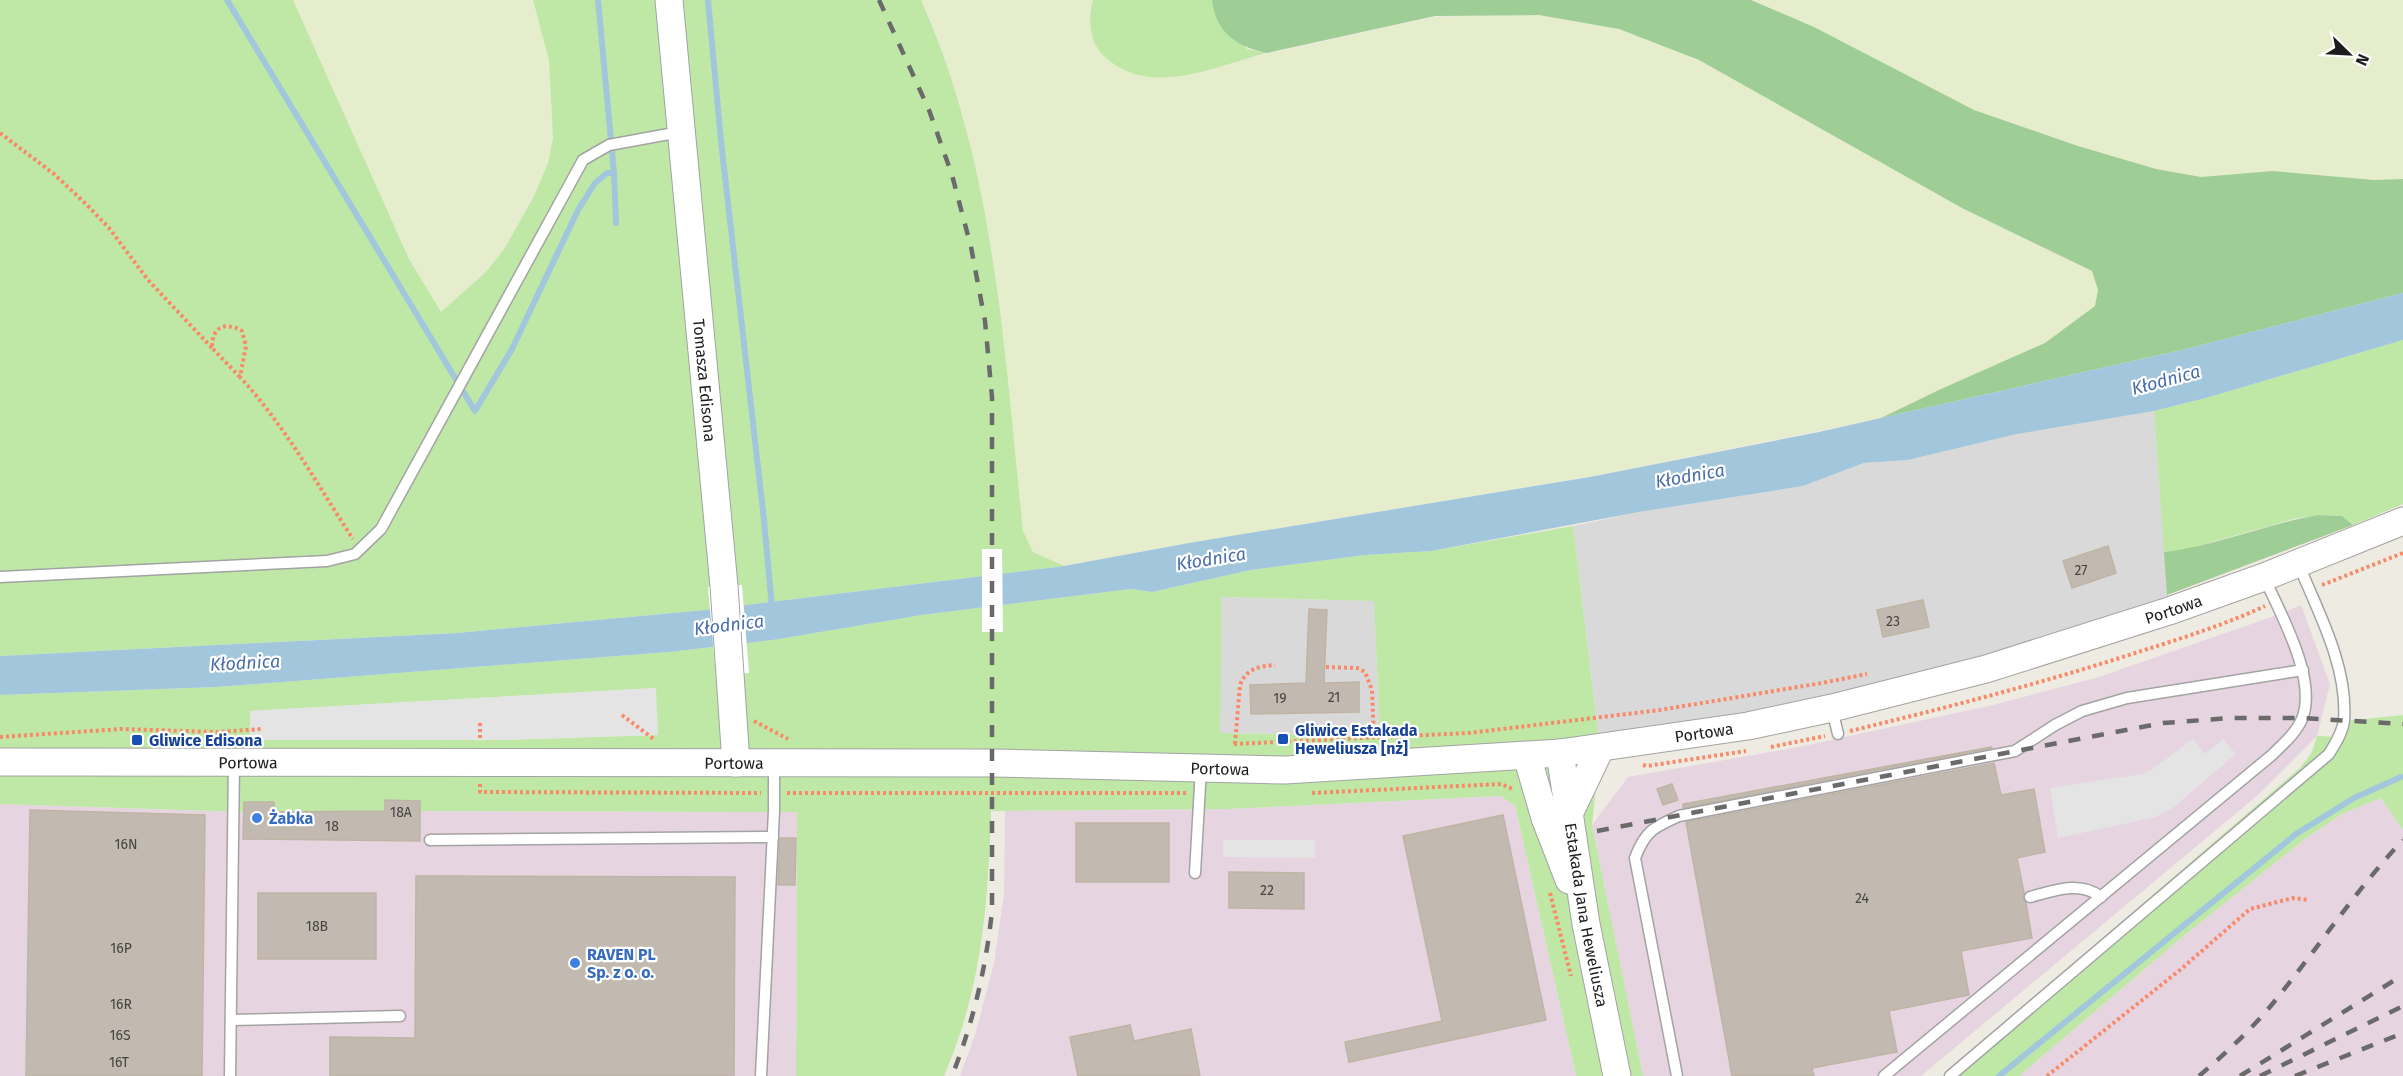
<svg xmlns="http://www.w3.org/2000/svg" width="2403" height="1076" viewBox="0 0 2403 1076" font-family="'Fira Sans',sans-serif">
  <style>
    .residential { fill: #dad9d9 }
    .industrial { fill: #e7d4e1 }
    .farmland { fill: #e6edcd }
    .grass { fill: #bfe8a7; fill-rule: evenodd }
    .forest { fill: #9fcd96 }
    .parking { fill: #e4e4e4 }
    .water { fill: #a2c7dc }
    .pier { fill: #fff }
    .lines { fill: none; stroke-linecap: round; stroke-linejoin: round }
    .stream { stroke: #a2c7dc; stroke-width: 6 }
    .building { fill: #c2bab1; stroke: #bfb4a4; stroke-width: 1.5 }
    .service-casing { stroke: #a3a3a3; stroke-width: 13 }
    .tertiary-casing { stroke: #a3a3a3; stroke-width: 29 }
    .path { stroke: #f98967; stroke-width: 4; stroke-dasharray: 3 3; stroke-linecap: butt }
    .service { stroke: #fff; stroke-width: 10 }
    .tertiary { stroke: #fff; stroke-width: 27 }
    .rail { stroke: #6a6a6a; stroke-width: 4.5; stroke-dasharray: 12 12; stroke-linecap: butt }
    .transit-dot { fill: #1a4fb4; stroke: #fff; stroke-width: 2 }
    .shop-dot { fill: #3f7fe0; stroke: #fff; stroke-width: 2 }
    .labels { text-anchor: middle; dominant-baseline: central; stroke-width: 4.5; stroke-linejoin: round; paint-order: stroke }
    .number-label { font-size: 14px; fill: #464441 }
    .street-label { font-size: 16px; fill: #1c1c1c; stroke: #fff }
    .transit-label { font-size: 16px; font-weight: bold; fill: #164399; stroke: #fff; text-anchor: start }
    .shop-label { font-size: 16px; font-weight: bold; fill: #366cbe; stroke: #fff; text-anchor: start }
    .water-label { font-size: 18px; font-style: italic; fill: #496eab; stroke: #fff }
  </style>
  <rect width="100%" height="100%" fill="#eeebe2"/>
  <g class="residential">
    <polygon points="2154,411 2169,611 2133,623 1600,749 1573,526 1639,512 1803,486 1864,463 1908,460 2017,434"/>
    <polygon points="1222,597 1374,601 1380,736 1219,733"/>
  </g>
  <g class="industrial">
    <polygon points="2301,605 2330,684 2317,736 2258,795 1921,1076 1643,1076 1592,825 1628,777 1799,747 1993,705 2099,677 2280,614"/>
    <polygon points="1500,796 1515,805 1576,1076 960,1076 976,1032 994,963 1004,894 1005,811 1228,809"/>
    <polygon points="2381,798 2403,830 2403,1076 2019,1076 2180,939 2305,839 2342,814"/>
    <polygon points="385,800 420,801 420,811 797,812 796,1076 0,1076 0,804 243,812 244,802 384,811"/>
  </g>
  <g class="farmland">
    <polygon points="293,0 533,0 549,60 553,138 548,163 534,196 505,248 486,272 441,312 409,259"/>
    <polygon points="921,0 1093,0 1089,12 1092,32 1098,49 1110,62 1240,60 1435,17 1539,15 1619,29 1699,60 1962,208 2092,271 2098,290 2095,306 2045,343 1941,389 1881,418 1590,477 1189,543 1064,566 1033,552 1023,531 993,254 965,119 935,30"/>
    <polygon points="1751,0 2403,0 2403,179 2374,180 2273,171 2201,177 2156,169 2078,146 1974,110 1814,27"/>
  </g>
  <g class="grass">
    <path d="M0 0H293L409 259 441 312 486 272 505 248 534 196 548 163 553 138 549 60 533 0H921C996 167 1004 352 1023 531L1033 552 1064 566 705 610 457 633 0 656Z"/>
    <path d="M1093 0H1212L1247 49 1267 53C1214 66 1147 101 1101 53 1089 39 1088 16 1093 0Z"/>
    <polygon points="2403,340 2403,504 2353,525 2342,516 2318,515 2293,519 2188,549 2164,552 2154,411 2206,398"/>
    <path d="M1573 526 1600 749 1592 825 1643 1076H1576L1515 805 1500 796 1228 809 991 811C988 906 982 988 944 1076H796L797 812 419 811 420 801 385 800V811L274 812 244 802V812L0 804V695L217 687 669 652 773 640 922 615 1131 589 1152 592 1251 570 1365 555 1431 551ZM1222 597 1374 601 1380 736 1220 733ZM655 688 657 735 499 740 250 739 251 711Z"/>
    <polygon points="2403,715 2403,830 2381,798 2342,814 2305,839 2180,939 2019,1076 1943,1076 2300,768 2312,752 2317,736 2339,737 2344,721"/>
  </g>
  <g class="forest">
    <path d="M1212 0H1751L1814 27 1974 110 2078 146 2156 169 2201 177 2273 171 2374 180 2403 179V293L2186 349 1881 418 1941 389 2045 343 2095 306 2098 290 2092 271 1962 208 1699 60 1619 29 1539 15 1435 16 1267 53C1237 47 1216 33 1212 0Z"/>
    <path d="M2318 515 2342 516 2353 525 2167 595 2164 552C2216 546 2266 524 2318 515Z"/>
  </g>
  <g class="parking">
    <polygon points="656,688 658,735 499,740 250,740 250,711"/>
    <polygon points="2193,739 2205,754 2223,739 2236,754 2174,807 2156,817 2058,838 2050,788 2142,774 2153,769"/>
    <polygon points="1223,840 1315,840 1315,858 1223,857"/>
  </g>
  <polygon class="water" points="2403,293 2403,340 2206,398 2154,411 2017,434 1908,460 1864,463 1803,486 1639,512 1431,551 1365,555 1251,570 1152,592 1131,589 922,615 773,640 669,652 217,687 0,695 0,656 457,633 705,610 1064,566 1189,543 1590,477 1819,432 2186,349"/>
  <g class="pier">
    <polygon points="982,549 1002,549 1003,632 982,632"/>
    <polygon points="742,585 749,673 716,676 708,587"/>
  </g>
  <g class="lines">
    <g class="stream">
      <polyline points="227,0 475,411 512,349 578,210 595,183 607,173 614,173 616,223"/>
      <polyline points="598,0 614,173"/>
      <polyline points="708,0 721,141 764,520 772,608"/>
      <polyline points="1999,1076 2296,834 2354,798 2401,777"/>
    </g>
  </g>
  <g class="building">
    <polygon points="2108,546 2116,573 2072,588 2063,561"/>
    <polygon points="1923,600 1929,627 1883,637 1877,610"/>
    <polygon points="1309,609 1327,610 1324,683 1359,682 1359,712 1251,714 1250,685 1306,683"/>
    <polygon points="1991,747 1992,748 1683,808 1683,804"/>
    <polygon points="1994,763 2001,795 2034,789 2045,852 2017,858 2024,893 2023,898 2026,903 2032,938 1961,951 1969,995 1889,1011 1897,1052 1812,1068 1814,1076 1732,1076 1686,822"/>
    <polygon points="1672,784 1678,800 1663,805 1657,789"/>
    <polygon points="385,800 420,801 420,841 243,839 244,802 274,802 274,812 385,811"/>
    <polygon points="30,810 205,815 202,1076 26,1076"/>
    <polygon points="1503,815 1546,1020 1349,1062 1345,1042 1442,1021 1403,836"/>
    <rect x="1076" y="823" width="93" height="59"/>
    <polygon points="780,838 796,838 795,885 778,885"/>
    <polygon points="1229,872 1304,873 1304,909 1229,908"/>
    <polygon points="416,876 735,877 734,1076 330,1076 330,1037 415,1038"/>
    <rect x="258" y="893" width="118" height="66"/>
    <polygon points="1130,1025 1134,1041 1191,1029 1200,1076 1078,1076 1070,1037"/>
  </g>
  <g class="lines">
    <g class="service-casing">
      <g id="service">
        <polyline points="0,577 327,561 355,554 381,529 583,160 609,145 680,132"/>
        <polyline points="1832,709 1838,734"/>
        <polyline points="430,840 773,837"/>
        <polyline points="1195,873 1201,768"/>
        <path d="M2030 897C2053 891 2080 880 2101 897"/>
        <polyline points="231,1020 400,1016"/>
        <polyline points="230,1076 234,762"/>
        <polyline points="761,1076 774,811 774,764"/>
        <path d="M1677 1076 1635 858C1645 831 1654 827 1679 816L2015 751 2055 725 2082 711 2127 698 2303 670"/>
        <path d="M1884 1076 2272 755C2283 744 2296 733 2302 719 2318 679 2280 613 2264 577"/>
        <path d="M1950 1076 2329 754C2335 744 2343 732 2344 720 2348 666 2318 612 2298 563"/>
      </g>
    </g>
    <g class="tertiary-casing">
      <g id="tertiary">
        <path id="s1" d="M669 0 724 586 736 763"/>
        <path id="s2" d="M1560 753 1586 924 1617 1076"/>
        <polyline points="1527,756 1545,818 1569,880"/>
        <path id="s3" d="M0 762 994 763 1285 770 1560 753 1748 726 1832 708 1986 669 2169 611 2264 577 2403 521"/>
        <polyline points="1570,812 1600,749"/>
      </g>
    </g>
    <g class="path">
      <polyline points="0,133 54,174 88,206 109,228 148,280 212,348"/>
      <path d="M240 377 212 348C212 327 224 321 242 331L246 346 240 377C285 426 317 484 353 539"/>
      <polyline points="2322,585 2403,553"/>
      <polyline points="1326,667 1357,668 1365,672 1372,690 1374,738"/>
      <polyline points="622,715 655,740"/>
      <polyline points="754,721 788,739"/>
      <polyline points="480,723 480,740"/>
      <path d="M1850 731C1945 708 2039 684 2132 654 2176 640 2222 626 2265 606"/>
      <polyline points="0,737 121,729 217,732 262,729"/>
      <polyline points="1234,744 1469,733 1660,710 1822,683 1867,674"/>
      <path d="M1235 744 1240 685C1246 669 1259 666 1275 665"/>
      <polyline points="1771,747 1825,736"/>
      <polyline points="1643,765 1647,766 1746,751"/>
      <polyline points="480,784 480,792 761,793"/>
      <polyline points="787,793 1187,793"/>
      <polyline points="1312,793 1501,784 1513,789"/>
      <polyline points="1550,893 1571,976"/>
      <polyline points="2047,1076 2180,970 2250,909 2293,898 2309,900"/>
    </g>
    <use href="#service" class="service"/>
    <use href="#tertiary" class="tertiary"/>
    <g class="rail">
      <path d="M879 0 929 110 952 175 971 247 985 321 992 397V911C986 968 973 1023 952 1076"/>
      <polyline points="1597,831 2163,723 2231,718 2302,718 2403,724"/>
      <path d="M2199 1076C2226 1053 2252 1029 2274 1002 2318 948 2355 891 2403 840"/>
      <polyline points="2240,1076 2403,975"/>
      <polyline points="2260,1076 2403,1006"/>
      <polyline points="2295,1076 2403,1033"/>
    </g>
  </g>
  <g class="transit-dot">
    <rect x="1277" y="733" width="12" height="12" rx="3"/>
    <rect x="131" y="734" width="12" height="12" rx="3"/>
  </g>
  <g class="shop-dot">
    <circle cx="257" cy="818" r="6"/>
    <circle cx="575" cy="963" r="6"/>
  </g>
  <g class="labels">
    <g class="number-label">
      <text x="2081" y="570">27</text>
      <text x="1893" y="621">23</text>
      <text x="1334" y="697">21</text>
      <text x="1280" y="698">19</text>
      <text x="401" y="812">18A</text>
      <text x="332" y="826">18</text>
      <text x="126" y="844">16N</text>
      <text x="1267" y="890">22</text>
      <text x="1862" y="898">24</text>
      <text x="317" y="926">18B</text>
      <text x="121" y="948">16P</text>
      <text x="121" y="1004">16R</text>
      <text x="120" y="1035">16S</text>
      <text x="119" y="1062">16T</text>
    </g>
    <g class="street-label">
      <text stroke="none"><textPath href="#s1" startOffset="382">Tomasza Edisona</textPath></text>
      <text stroke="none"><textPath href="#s3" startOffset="2192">Portowa</textPath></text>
      <text stroke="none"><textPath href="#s3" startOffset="1706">Portowa</textPath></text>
      <text stroke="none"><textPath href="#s3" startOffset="248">Portowa</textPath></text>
      <text stroke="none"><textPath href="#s3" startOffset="734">Portowa</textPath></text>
      <text stroke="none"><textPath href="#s3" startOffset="1220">Portowa</textPath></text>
      <text stroke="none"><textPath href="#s2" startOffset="164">Estakada Jana Heweliusza</textPath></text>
    </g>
    <g class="transit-label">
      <text x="1295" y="730">Gliwice Estakada<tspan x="1295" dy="18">Heweliusza [nż]</tspan></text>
      <text x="149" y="740">Gliwice Edisona</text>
    </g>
    <g class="shop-label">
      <text x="269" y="818">Żabka</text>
      <text x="587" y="954">RAVEN PL<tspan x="587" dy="18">Sp. z o. o.</tspan></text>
    </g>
    <g class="water-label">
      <text transform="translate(2166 380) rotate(-15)">Kłodnica</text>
      <text transform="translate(1690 476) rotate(-10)">Kłodnica</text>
      <text transform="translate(1211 559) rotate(-9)">Kłodnica</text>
      <text transform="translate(729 625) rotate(-7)">Kłodnica</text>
      <text transform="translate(245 663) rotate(-3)">Kłodnica</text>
    </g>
  </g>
  <g transform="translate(2349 54) rotate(114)" stroke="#ffffff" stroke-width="4.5" paint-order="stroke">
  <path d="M0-4.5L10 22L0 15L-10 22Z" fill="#1c1c1c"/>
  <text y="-9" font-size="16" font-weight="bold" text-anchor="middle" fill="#1c1c1c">N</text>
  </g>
</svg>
